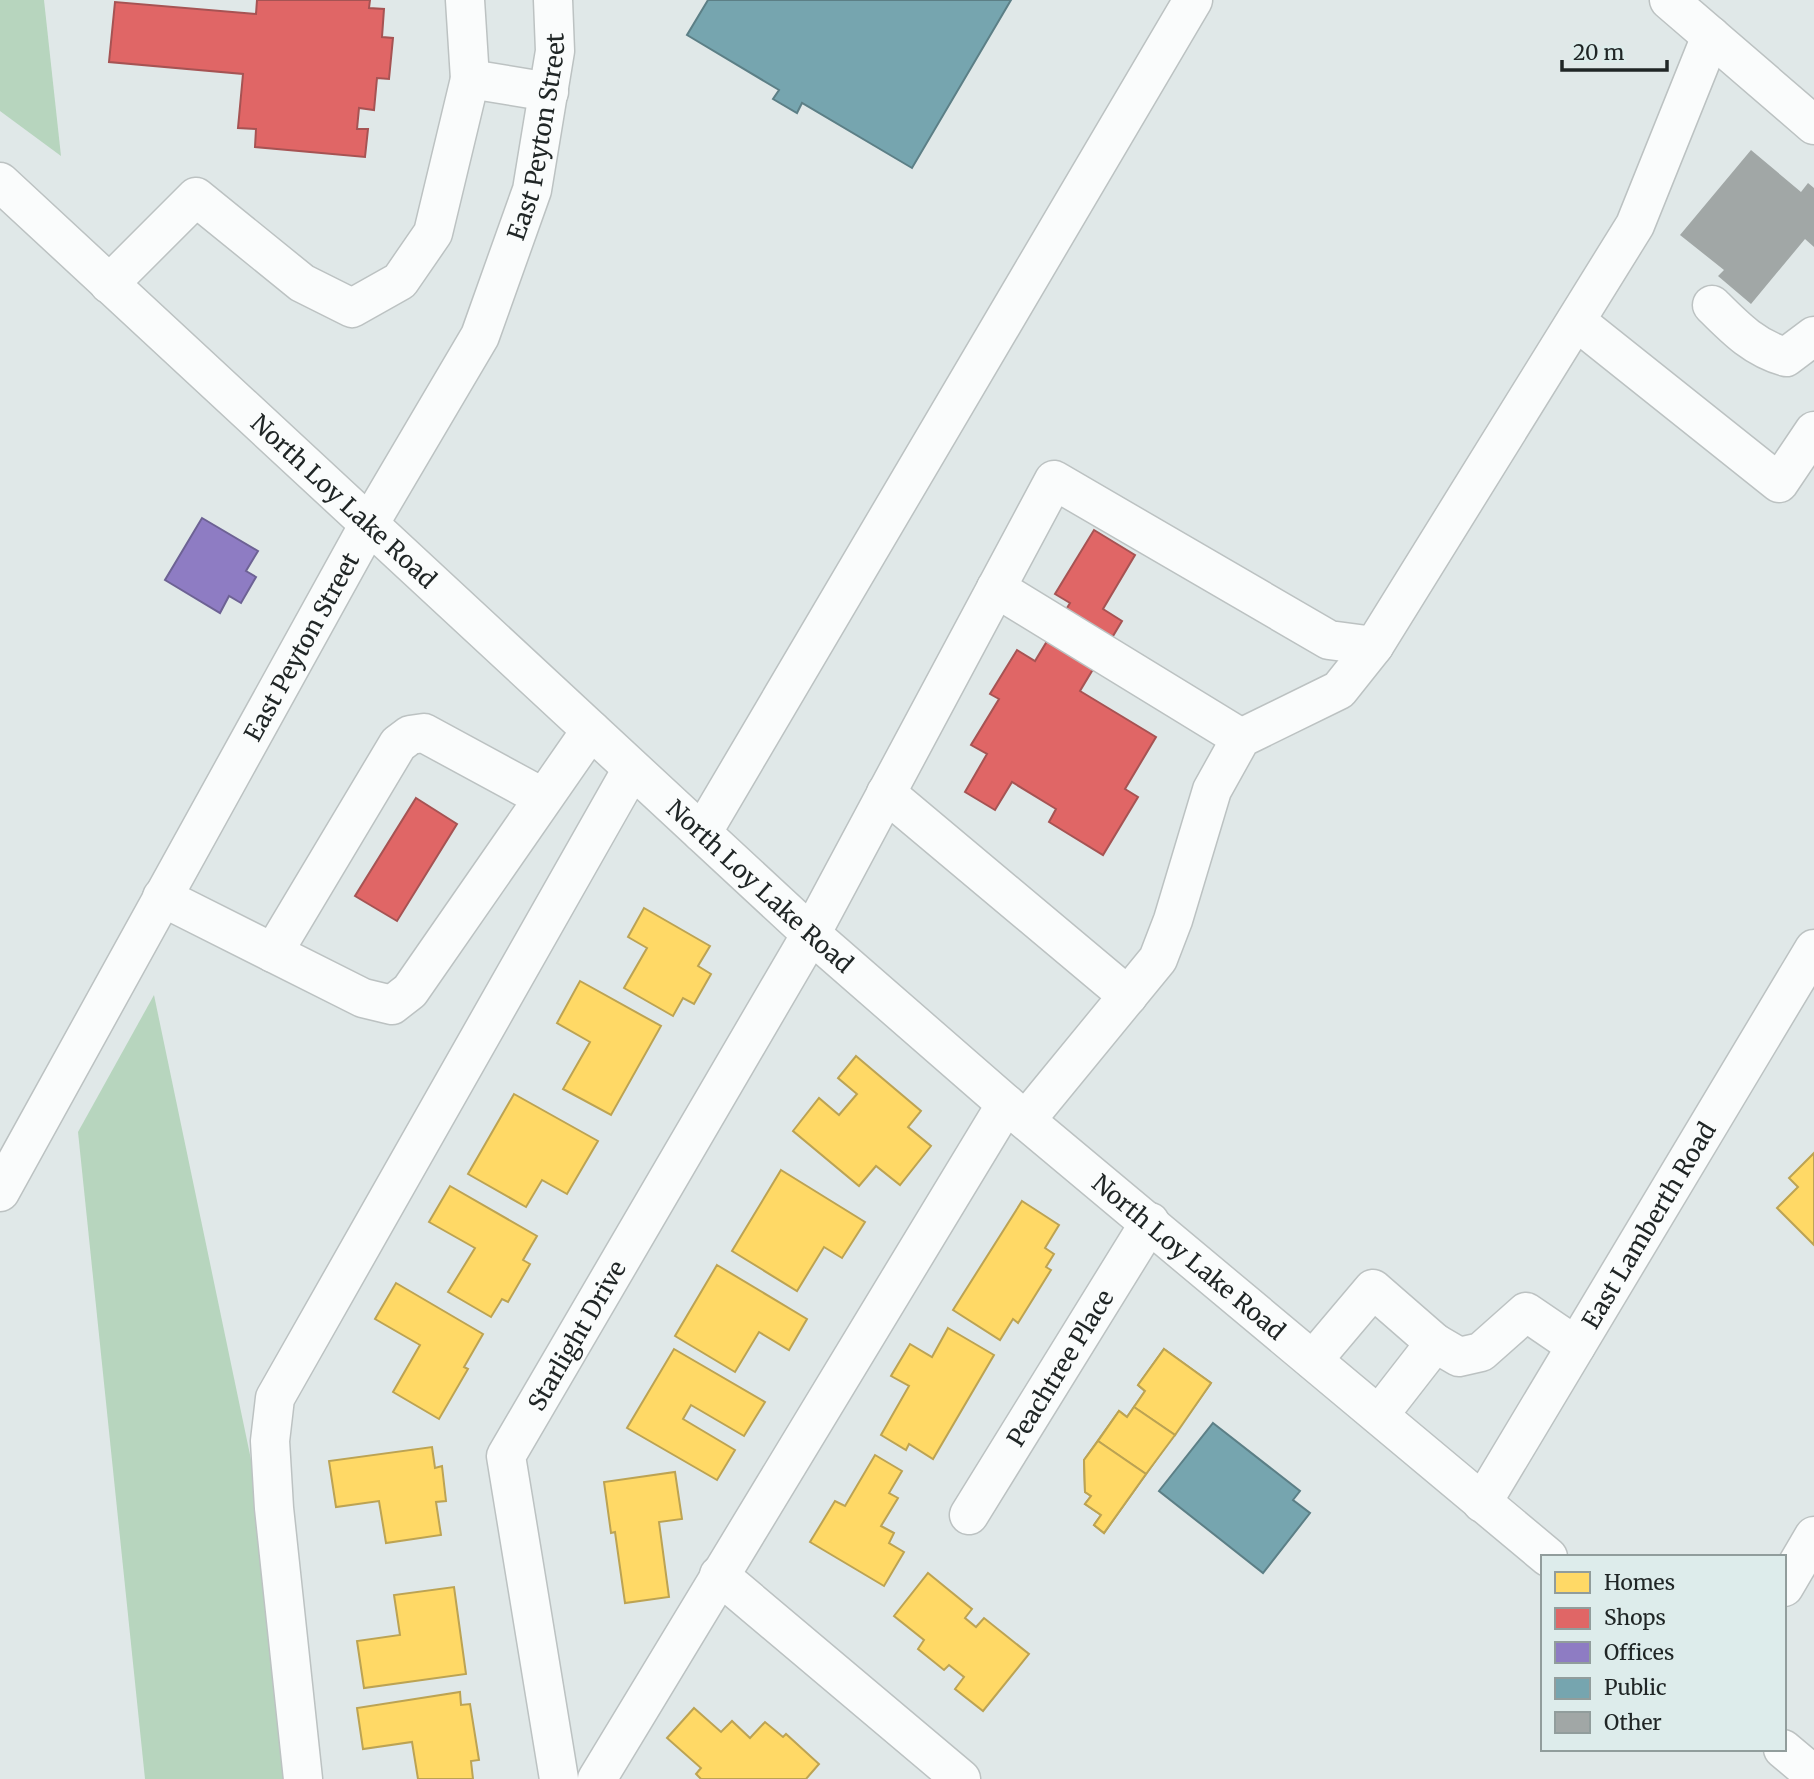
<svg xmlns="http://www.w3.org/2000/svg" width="1814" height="1779" viewBox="0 0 1814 1779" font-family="Merriweather,serif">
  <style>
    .forest { fill: #b7d5be }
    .homes { fill: #ffd966; stroke: #bca353; stroke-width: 2 }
    .shops { fill: #e06666; stroke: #a65353; stroke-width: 2 }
    .offices { fill: #8e7cc3; stroke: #6d6294; stroke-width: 2 }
    .public { fill: #76a5af; stroke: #5c7f86; stroke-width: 2 }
    .building { fill: #a1a7a6 }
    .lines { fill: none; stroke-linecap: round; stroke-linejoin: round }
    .minor-casing { stroke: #bcc2c2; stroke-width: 41 }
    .minor { stroke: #fafcfc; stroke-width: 38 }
    .labels { text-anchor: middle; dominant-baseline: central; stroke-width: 7; stroke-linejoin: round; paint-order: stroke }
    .street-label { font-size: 24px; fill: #202626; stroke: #ddeceb }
  </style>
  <rect width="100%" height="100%" fill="#e0e8e8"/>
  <g class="forest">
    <polygon points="0,0 44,0 61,156 0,111"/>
    <polygon points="154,995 253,1469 287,1779 145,1779 78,1132"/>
  </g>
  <g class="homes">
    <polygon points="644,908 710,946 698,966 711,974 694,1004 683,998 673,1016 624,988 647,948 628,937"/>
    <polygon points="580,981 661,1026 611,1115 563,1089 590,1042 557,1023"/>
    <polygon points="856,1056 921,1111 908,1127 931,1146 900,1185 876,1166 859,1186 793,1131 819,1098 839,1115 857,1094 838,1078"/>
    <polygon points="514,1094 598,1141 567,1194 542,1180 526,1207 468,1174"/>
    <polygon points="1814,1153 1814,1245 1777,1208 1798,1187 1789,1178"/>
    <polygon points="781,1170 865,1222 842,1258 824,1247 797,1291 732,1251"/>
    <polygon points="450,1186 537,1236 523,1260 530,1264 508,1302 502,1299 491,1317 448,1292 475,1248 429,1222"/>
    <polygon points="1022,1201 1059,1225 1045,1248 1054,1254 1046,1267 1051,1270 1018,1323 1013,1319 1000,1340 953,1310"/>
    <polygon points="717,1265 807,1319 789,1350 759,1332 735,1372 675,1336"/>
    <polygon points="396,1283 483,1334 464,1367 468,1369 439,1419 393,1392 420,1345 375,1319"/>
    <polygon points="948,1328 994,1355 933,1459 909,1444 906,1450 881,1435 909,1386 891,1376 910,1344 932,1357"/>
    <polygon points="674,1349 765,1402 744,1436 691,1405 683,1419 735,1450 717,1480 627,1428"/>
    <polygon points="1164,1349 1211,1383 1104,1533 1094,1525 1101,1515 1085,1504 1091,1496 1085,1492 1084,1460 1119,1411 1127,1417 1134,1407 1145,1391 1138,1385"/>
    <polygon points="1164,1349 1211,1383 1175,1435 1134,1407 1145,1391 1138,1385"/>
    <polygon points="1134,1407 1175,1435 1146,1474 1098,1441 1119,1411 1127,1417"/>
    <polygon points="1098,1441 1146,1474 1104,1533 1094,1525 1101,1515 1085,1504 1091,1496 1085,1492 1084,1460"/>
    <polygon points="432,1447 435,1468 442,1466 446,1501 436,1502 441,1535 386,1543 379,1501 336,1507 329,1461"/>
    <polygon points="875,1455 902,1471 889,1493 898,1498 881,1526 894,1533 889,1543 904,1552 884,1586 810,1542 835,1501 845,1506"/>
    <polygon points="675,1472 682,1519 659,1522 669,1597 625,1603 615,1532 611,1533 604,1482"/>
    <polygon points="928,1573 972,1609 965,1618 976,1627 984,1618 1029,1654 983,1711 955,1689 964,1677 949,1665 944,1670 918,1649 924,1640 894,1616"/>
    <polygon points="454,1587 466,1674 364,1688 357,1641 400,1635 394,1595"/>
    <polygon points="460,1692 461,1705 470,1704 479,1760 471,1761 473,1779 418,1779 412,1742 363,1749 357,1708"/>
    <polygon points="694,1708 721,1732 732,1721 750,1738 765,1722 783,1737 786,1734 819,1764 806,1779 701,1779 696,1774 701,1768 667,1738"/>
  </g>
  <g class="shops">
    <polygon points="257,0 370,0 369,8 384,9 382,37 393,38 389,79 377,78 374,110 359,108 357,129 368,129 365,157 255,147 256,129 238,128 243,74 109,62 115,2 256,14"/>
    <polygon points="1094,530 1135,555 1103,609 1122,621 1080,691 1156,737 1125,789 1138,797 1103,855 1049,822 1056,809 1012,782 995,810 965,792 987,754 971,745 999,699 990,694 1017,650 1035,661 1070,603 1055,594"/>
    <polygon points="416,798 457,824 397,921 355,896"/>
  </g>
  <polygon class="offices" points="202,518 258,551 246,571 256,577 241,603 229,596 220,613 165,580"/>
  <g class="public">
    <polygon points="708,0 1011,0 912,168 802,103 797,113 773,99 779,90 687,35"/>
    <polygon points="1213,1423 1300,1491 1293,1500 1310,1513 1263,1573 1159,1491"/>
  </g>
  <polygon class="building" points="1751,150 1801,192 1808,183 1814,188 1814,247 1805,239 1751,304 1718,276 1724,270 1680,235"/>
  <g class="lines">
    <g class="minor-casing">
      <g id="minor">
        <polyline points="465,0 470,79 549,92"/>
        <polyline points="1669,0 1814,125"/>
        <path id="s1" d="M0 182 811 934 1006 1104 1548 1557"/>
        <polyline points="109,284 196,197 302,283 352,308 400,281 433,233 470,79"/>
        <path d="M1712 305C1735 328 1754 348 1786 357L1814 336"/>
        <polyline points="1576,321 1779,483 1814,431"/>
        <polyline points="996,588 1241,738"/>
        <polyline points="886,793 1128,996"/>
        <polyline points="702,833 1193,0"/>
        <polyline points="162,897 363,998 392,1005 410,991 591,730"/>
        <polyline points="273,953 398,744 410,735 424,733 542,797"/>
        <polyline points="1026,1120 1158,959 1173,920 1212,790 1241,738 1339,690 1374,646"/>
        <path id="s2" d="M0 1192 368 526 480 336 532 190 555 51 553 0"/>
        <polyline points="1435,1343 1459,1357 1481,1352 1526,1312 1576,1346"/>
        <polyline points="1313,1360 1373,1289 1435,1343 1379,1415"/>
        <path id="s3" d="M1482 1503 1814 949"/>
        <path id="s4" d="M969 1515 1150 1222"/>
        <polyline points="719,1575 961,1779"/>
        <polyline points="1784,1587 1814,1536"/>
        <polyline points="1783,1749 1814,1775"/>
        <polyline points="303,1779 274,1508 270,1441 275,1398 632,769"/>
        <path id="s5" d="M559 1779 506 1456 811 934 1054 480 1329 640 1374 646 1635 225 1711 36"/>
        <polyline points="597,1779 1006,1104"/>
      </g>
    </g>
    <use href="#minor" class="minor"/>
  </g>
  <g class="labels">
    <g class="street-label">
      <text stroke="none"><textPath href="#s2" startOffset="1190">East Peyton Street</textPath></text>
      <text stroke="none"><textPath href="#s1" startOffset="469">North Loy Lake Road</textPath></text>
      <text stroke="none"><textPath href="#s2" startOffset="623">East Peyton Street</textPath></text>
      <text stroke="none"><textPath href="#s1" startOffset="1036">North Loy Lake Road</textPath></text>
      <text stroke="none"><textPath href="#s3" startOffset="324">East Lamberth Road</textPath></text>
      <text stroke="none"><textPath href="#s1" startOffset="1603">North Loy Lake Road</textPath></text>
      <text stroke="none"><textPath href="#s5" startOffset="467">Starlight Drive</textPath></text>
      <text stroke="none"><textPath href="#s4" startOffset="173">Peachtree Place</textPath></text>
    </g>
  </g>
  <rect x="1541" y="1555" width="245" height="196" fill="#ddeceb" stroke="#919d9c" stroke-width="2"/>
  <rect x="1555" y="1572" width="35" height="21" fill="#ffd966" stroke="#919d9c" stroke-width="2"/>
  <text x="1604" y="1590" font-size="21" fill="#202626">Homes</text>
  <rect x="1555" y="1608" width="35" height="21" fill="#e06666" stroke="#919d9c" stroke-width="2"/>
  <text x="1604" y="1625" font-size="21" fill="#202626">Shops</text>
  <rect x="1555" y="1642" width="35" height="21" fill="#8e7cc3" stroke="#919d9c" stroke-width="2"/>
  <text x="1604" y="1660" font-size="21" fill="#202626">Offices</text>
  <rect x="1555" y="1678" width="35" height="21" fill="#76a5af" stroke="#919d9c" stroke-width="2"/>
  <text x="1604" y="1695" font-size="21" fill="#202626">Public</text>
  <rect x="1555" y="1712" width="35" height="21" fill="#a1a7a6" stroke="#919d9c" stroke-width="2"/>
  <text x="1604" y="1730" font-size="21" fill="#202626">Other</text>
  <path d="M1562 60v10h105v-10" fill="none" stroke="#202626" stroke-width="3.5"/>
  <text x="1573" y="60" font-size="21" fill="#202626" stroke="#ddeceb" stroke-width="5" paint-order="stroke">20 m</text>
</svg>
